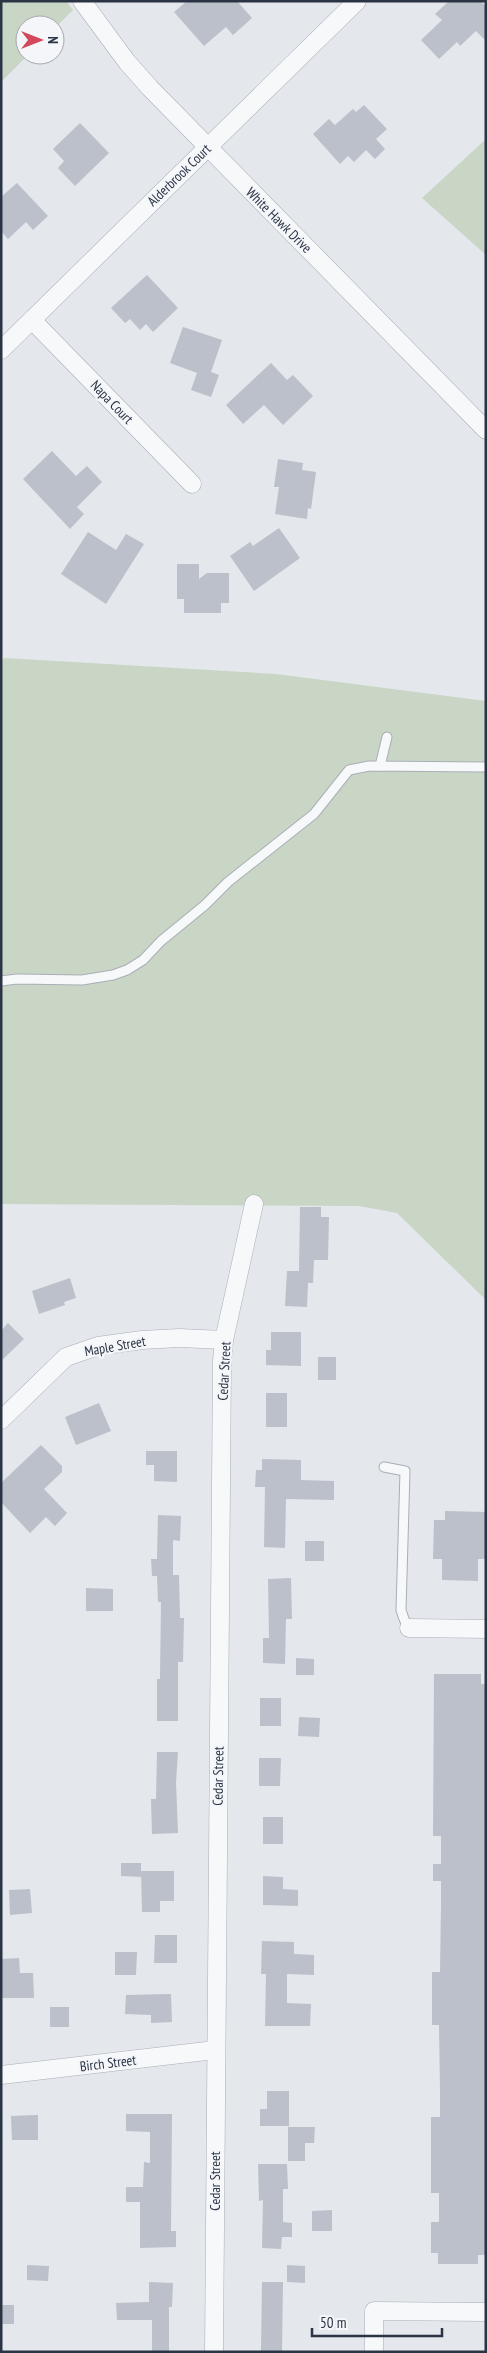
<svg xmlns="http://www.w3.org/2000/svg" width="487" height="2353" viewBox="0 0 487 2353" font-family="'PT Sans Narrow',sans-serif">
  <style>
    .green { fill: #c9d6c5 }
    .building { fill: #bbc0ca }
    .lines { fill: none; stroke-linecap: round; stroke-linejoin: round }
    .service-casing { stroke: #a9aeb7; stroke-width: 11 }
    .minor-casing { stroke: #a9aeb7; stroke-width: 19 }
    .service { stroke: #f7f8fa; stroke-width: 9 }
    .minor { stroke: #f7f8fa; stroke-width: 18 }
    .labels { text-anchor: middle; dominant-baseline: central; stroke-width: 4.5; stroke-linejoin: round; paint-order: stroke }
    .street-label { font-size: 14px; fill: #2b3445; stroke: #f4f6f9 }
  </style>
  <rect width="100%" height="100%" fill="#e4e7ec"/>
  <g class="green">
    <polygon points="1,1 66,1 73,10 55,28 55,25 25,25 25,55 28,55 1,82"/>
    <polygon points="486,139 486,255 422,198"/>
    <polygon points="5,658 276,674 486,701 486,1300 397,1213 359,1206 1,1204 1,661"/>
  </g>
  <g class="building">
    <polygon points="187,1 237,1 252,18 233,35 226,27 204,46 174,12"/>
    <polygon points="449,1 481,1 486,7 486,41 476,31 460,46 457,42 439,59 421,40 442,20 435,14"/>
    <polygon points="364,105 387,129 376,139 385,149 375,159 366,150 354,162 348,156 340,164 313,134 329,119 335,125 353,109 356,112"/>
    <polygon points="80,123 109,153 75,186 58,168 64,161 53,149"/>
    <polygon points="17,183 48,216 33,230 26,222 8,239 1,231 1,197"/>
    <polygon points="147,275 178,308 153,332 146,324 140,330 130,319 125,323 111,308"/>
    <polygon points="183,327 222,340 211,372 219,375 211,397 191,390 197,373 170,363"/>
    <polygon points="271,363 287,380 293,375 313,396 283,425 264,405 243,424 226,405"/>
    <polygon points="52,451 76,476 87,466 102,482 77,507 84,514 70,529 23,479"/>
    <polygon points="278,459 303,463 302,470 316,472 311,509 308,508 307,519 275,514 279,487 274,487"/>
    <polygon points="279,528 300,558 254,591 230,556 250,542 253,546"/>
    <polygon points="88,532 116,550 126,534 144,544 106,604 61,574"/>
    <polygon points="177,564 199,564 199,579 207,573 229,573 229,603 221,603 221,613 184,613 184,599 177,599"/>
    <polygon points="300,1207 321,1207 321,1217 329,1217 328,1260 314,1260 313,1283 308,1283 307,1307 285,1306 287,1271 299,1271"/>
    <polygon points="70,1278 76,1298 64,1302 65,1305 39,1314 32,1291"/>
    <polygon points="8,1323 24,1339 1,1361 1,1331"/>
    <polygon points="271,1332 301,1332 301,1366 266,1365 266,1350 271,1350"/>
    <rect x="318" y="1357" width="18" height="23"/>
    <rect x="266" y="1393" width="21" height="34"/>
    <polygon points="99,1403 111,1431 76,1445 65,1417"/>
    <polygon points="41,1445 62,1466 62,1472 44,1489 67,1513 55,1526 46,1517 30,1533 1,1502 1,1483"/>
    <polygon points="146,1451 177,1451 177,1482 154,1481 154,1465 146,1465"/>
    <polygon points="262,1459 301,1460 301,1480 334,1481 334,1500 286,1499 285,1548 264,1547 265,1487 255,1487 256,1470 262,1470"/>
    <polygon points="445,1511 486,1512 486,1559 478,1559 478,1581 442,1580 442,1559 433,1559 434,1520 445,1520"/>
    <polygon points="158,1515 181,1516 180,1541 173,1540 173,1575 179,1575 180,1618 184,1618 183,1662 178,1662 178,1721 157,1721 157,1679 160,1679 161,1602 158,1602 157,1576 152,1576 151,1559 157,1559"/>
    <rect x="305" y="1541" width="19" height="20"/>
    <polygon points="291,1578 292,1619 286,1619 285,1664 263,1663 263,1638 269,1638 268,1579"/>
    <polygon points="86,1588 113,1589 113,1611 86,1611"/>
    <polygon points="296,1658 314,1659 314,1675 296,1675"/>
    <polygon points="434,1674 481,1674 481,1684 486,1684 486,2255 478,2255 478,2264 438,2264 438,2253 431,2253 431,2222 439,2222 439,2193 431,2193 431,2117 440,2117 440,2091 439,2025 432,2025 432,1972 440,1972 441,1906 441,1881 433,1881 433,1864 441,1864 441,1836 433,1836"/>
    <rect x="260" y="1698" width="21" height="28"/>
    <polygon points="299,1717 320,1718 319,1737 298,1736"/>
    <polygon points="157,1752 178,1752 176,1782 178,1833 152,1834 151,1799 156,1799"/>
    <polygon points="259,1758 281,1758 280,1786 259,1786"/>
    <rect x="263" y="1817" width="20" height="27"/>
    <polygon points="121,1863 141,1863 141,1877 121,1876"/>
    <polygon points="141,1871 174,1871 174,1901 160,1901 160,1912 142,1912"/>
    <polygon points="263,1876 283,1877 283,1889 298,1890 298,1906 263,1905"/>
    <polygon points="30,1889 32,1913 10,1915 9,1890"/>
    <polygon points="155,1935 177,1935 177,1963 154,1963"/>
    <polygon points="262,1941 294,1942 294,1954 314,1955 314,1975 287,1974 287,2003 311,2004 310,2026 265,2026 266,1974 261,1974"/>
    <polygon points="115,1952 137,1952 136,1975 115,1975"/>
    <polygon points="19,1958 20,1973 33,1973 34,1998 1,1998 1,1959"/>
    <polygon points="171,1994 172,2022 151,2023 151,2015 125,2014 126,1995"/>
    <rect x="50" y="2007" width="19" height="20"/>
    <polygon points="267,2091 289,2091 289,2126 260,2126 260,2109 267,2109"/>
    <polygon points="126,2114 172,2114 171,2231 176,2231 176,2247 140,2248 140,2202 126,2202 126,2187 143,2187 144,2162 150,2163 150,2132 126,2131"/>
    <polygon points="38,2115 38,2140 12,2140 11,2116"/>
    <polygon points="288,2127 315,2127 314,2143 305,2143 305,2161 288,2161"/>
    <polygon points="258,2164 287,2164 288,2189 283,2189 283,2222 292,2223 292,2237 282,2237 281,2249 262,2248 263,2200 259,2201"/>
    <polygon points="332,2210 332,2231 312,2231 312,2211"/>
    <polygon points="27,2265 49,2266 48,2281 27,2280"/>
    <polygon points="287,2265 305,2266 305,2283 287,2282"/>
    <polygon points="149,2282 173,2283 172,2307 169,2307 169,2352 152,2352 152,2320 117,2320 116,2303 149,2302"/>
    <polygon points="262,2282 283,2282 282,2352 261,2352"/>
    <rect x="1" y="2305" width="13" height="19"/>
  </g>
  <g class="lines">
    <g class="service-casing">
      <g id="service">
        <polyline points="380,766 387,737"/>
        <polyline points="1,981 17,979 82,980 113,975 127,970 143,960 161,941 205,905 228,882 314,814 349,770 369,766 486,767"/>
        <polyline points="384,1467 405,1471 401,1610 404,1619 409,1628"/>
      </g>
    </g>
    <g class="minor-casing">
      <g id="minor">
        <polyline points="82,1 127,62 150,88 486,430"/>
        <polyline points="32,320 192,484"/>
        <polyline points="1,350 357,1"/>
        <polyline points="1,1420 66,1357 98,1346 142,1340 179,1338 224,1340"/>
        <polyline points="409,1628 486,1629"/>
        <polyline points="1,2075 215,2050"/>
        <polyline points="214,2352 222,1361 224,1340 254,1204"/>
        <polyline points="374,2352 374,2311 486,2312"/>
      </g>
    </g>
    <use href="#service" class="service"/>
    <use href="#minor" class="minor"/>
  </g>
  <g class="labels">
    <g class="street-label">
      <text transform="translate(179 175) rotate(-44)">Alderbrook Court</text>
      <text transform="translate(279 220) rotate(45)">White Hawk Drive</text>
      <text transform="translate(112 402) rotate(46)">Napa Court</text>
      <text transform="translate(115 1346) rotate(-10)">Maple Street</text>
      <text transform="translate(224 1371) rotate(-87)">Cedar Street</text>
      <text transform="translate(218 1776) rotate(-89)">Cedar Street</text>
      <text transform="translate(108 2063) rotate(-7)">Birch Street</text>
      <text transform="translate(215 2181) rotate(-90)">Cedar Street</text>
    </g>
  </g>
  <rect width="487" height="2353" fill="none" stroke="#2b3445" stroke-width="5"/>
  <g transform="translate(40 40) rotate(90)"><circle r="24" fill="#f4f6f9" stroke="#a4a8b1"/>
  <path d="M0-4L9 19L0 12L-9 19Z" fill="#d1495b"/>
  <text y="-8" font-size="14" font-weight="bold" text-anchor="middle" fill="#2b3445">N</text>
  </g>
  <path d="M312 2328v8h130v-8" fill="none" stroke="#2b3445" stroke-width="2.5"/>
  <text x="320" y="2328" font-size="15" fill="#2b3445" stroke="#f4f6f9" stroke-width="4" paint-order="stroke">50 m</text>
</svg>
